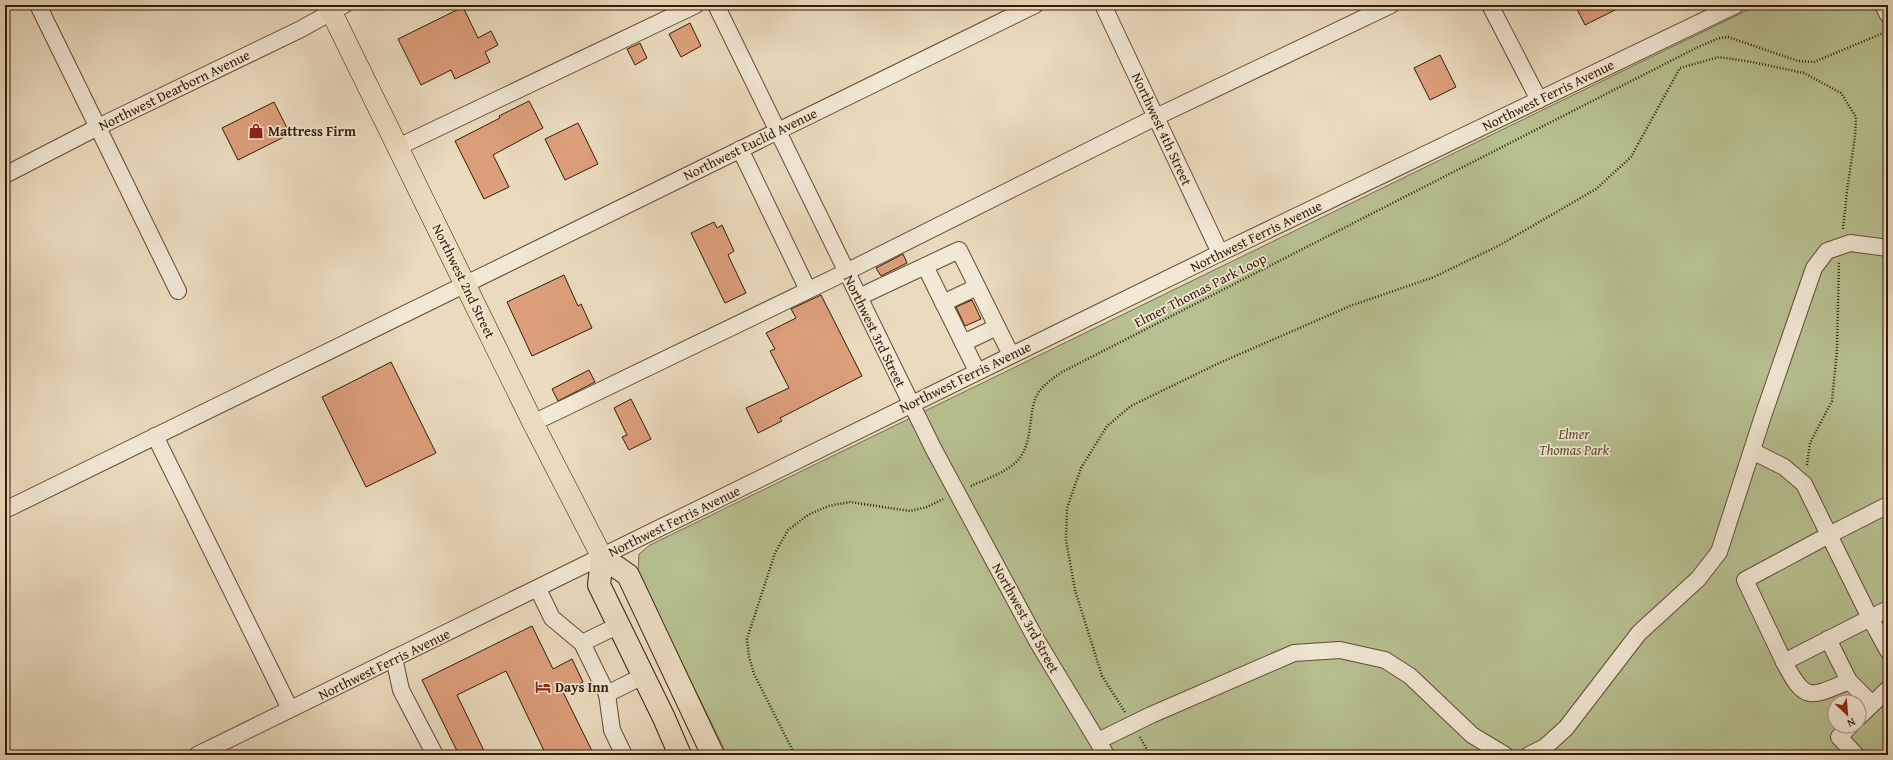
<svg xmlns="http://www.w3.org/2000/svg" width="1893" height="760" viewBox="0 0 1893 760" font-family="'Gentium Book Plus',serif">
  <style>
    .green { fill: #b7c091; stroke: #766e4a; fill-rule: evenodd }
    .building { fill: #dc9e7b; stroke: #361b04 }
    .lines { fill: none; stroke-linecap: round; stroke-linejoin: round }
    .minor-casing { stroke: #634b32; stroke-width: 18 }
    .major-casing { stroke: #361b04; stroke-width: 22 }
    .highway-casing { stroke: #361b04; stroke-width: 24 }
    .path { stroke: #361b04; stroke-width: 2.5; stroke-dasharray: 1 2; stroke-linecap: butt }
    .minor { stroke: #f1e8d5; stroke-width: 16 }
    .major { stroke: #eadbbe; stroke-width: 21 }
    .highway { stroke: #eadbbe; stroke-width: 22 }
    .labels { text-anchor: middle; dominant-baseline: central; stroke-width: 3.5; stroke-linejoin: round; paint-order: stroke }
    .street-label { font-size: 14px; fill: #361b04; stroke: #f1e8d5 }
    .poi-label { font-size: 14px; font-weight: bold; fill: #361b04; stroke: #f1e8d5; text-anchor: start }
    .park-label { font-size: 14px; font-style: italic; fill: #5d4d2e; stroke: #f1e8d5 }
  </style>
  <rect width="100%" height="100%" fill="#eadbbe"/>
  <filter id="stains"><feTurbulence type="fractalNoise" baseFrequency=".005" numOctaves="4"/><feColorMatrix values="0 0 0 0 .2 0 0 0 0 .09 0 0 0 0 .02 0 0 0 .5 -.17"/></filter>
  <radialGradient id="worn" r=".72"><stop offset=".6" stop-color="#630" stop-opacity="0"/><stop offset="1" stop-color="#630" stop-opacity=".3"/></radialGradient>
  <path class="green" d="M1758 5H1888V755H727L638 573 639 554 650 545ZM1835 702H1859V726H1835Z"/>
  <g class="building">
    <polygon points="1575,5 1625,5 1585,25"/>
    <polygon points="463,7 478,38 491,31 498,45 485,52 490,62 455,79 451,70 421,85 398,39"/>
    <polygon points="690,23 701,46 681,57 669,34"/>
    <polygon points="640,43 647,58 635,65 627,49"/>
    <polygon points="1440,55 1456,87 1430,100 1414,68"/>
    <polygon points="529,101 543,128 493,155 509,187 484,199 455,141 500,118 499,116"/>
    <polygon points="274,102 290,134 238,160 222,128"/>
    <polygon points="578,123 598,164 565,180 545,139"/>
    <polygon points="714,222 717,228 722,225 734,251 728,255 746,293 725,303 691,233"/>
    <polygon points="903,254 907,263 881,276 876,268"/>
    <polygon points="564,275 578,306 581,304 592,328 532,356 507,302"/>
    <polygon points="821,295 862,376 780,418 782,421 758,433 746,408 789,388 770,351 775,349 766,333 796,318 791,309"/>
    <polygon points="972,300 981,319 965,326 956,307"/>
    <polygon points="391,362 436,453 366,487 322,397"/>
    <polygon points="589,370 595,382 558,401 552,389"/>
    <polygon points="631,399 651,439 629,450 622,437 627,435 614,408"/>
    <polygon points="532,626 553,669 572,659 583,682 563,692 594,755 546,755 506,671 457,695 486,755 459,755 422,680"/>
  </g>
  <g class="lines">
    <g class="minor-casing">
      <g id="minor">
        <polyline points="38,5 178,291"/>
        <polyline points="716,5 933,448 1037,641 1106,755"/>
        <polyline points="1103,5 1220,253"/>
        <polyline points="1490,5 1539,100"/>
        <polyline points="1883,5 1888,15"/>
        <polyline points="398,147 696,5"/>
        <polyline points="740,149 808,290"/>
        <polyline points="5,175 98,127 301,29 344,5"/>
        <polyline points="925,266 977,371"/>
        <polyline points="859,297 959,250 1011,355"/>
        <polyline points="943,303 977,287"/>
        <polyline points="963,343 997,327"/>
        <polyline points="533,423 846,272 1156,117 1391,5"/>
        <polyline points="155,436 290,709"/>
        <polyline points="1752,451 1784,467 1804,484 1829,535 1888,505"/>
        <polyline points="5,510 1035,5"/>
        <polyline points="538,589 552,618 582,643 607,694 612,730 624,755"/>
        <polyline points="1888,609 1784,662 1745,580 1829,535 1870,618 1888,651"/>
        <polyline points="1828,639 1849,681 1872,704"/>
        <polyline points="582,643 619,625"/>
        <polyline points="394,658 401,690 435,755"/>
        <path d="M1784 662C1805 702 1809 698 1849 681"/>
        <polyline points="607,694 643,676"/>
        <polyline points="1859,717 1888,689"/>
        <polyline points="1850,726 1839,737 1856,755"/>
        <polyline points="1098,741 1151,715 1294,653 1340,650 1385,660 1410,676 1472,735 1505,755"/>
        <polyline points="197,755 1220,253 1736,5"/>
        <polyline points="1529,755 1545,747 1566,728 1639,633 1698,579 1719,552 1763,416 1814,268 1827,251 1850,243 1888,248"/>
      </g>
    </g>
    <g class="major-casing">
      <polyline id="major" points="328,5 533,423 602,557"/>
    </g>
    <g class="highway-casing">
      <polyline id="highway" points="680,755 664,718 599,585 602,557 628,575 713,755"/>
    </g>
    <g class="path">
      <polyline points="1807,465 1810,443 1832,401 1837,350 1839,262"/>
      <path d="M971 486C986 479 1008 472 1019 459 1033 441 1028 417 1036 397 1041 386 1052 379 1062 372L1696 48 1719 38 1728 37 1798 61 1814 62 1888 31"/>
      <polyline points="1125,712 1102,676 1075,590 1066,540 1067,508 1081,468 1107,426 1131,406 1217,364 1350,306 1434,277 1498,246 1596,189 1631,157 1680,68 1719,57 1752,62 1804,73 1841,93 1856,117 1855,136 1847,191 1843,229"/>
      <polyline points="1140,737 1150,755"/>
      <polyline points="795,755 754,674 749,657 747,639 775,553 788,530 808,515 828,506 850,502 910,511 927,507 943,499"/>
    </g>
    <use href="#minor" class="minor"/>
    <use href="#major" class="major"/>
    <use href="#highway" class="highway"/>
  </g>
  <defs>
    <g id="shop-bare" transform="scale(1.2)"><path d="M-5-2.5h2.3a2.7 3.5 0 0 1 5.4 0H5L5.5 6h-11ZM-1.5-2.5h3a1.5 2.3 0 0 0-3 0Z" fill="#8f2418" stroke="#f1e8d5" stroke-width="2.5" paint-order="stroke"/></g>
    <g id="hotel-bare" transform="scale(1.2)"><path d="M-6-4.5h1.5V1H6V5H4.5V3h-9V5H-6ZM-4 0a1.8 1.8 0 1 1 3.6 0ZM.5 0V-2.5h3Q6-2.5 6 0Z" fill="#8f2418" stroke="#f1e8d5" stroke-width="2.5" paint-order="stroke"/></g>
  </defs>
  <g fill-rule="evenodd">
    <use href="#shop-bare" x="256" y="131"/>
    <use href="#hotel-bare" x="543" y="687"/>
  </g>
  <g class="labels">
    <g class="street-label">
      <text transform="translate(174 90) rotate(-26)">Northwest Dearborn Avenue</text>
      <text transform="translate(1548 95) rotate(-26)">Northwest Ferris Avenue</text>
      <text transform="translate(1162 129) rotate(65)">Northwest 4th Street</text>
      <text transform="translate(750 144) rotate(-26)">Northwest Euclid Avenue</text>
      <text transform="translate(1256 236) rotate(-26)">Northwest Ferris Avenue</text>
      <text transform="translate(464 281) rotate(64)">Northwest 2nd Street</text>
      <text transform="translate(1200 290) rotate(-27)">Elmer Thomas Park Loop</text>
      <text transform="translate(875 331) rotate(64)">Northwest 3rd Street</text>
      <text transform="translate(965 377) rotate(-26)">Northwest Ferris Avenue</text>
      <text transform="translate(674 521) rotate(-26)">Northwest Ferris Avenue</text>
      <text transform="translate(1026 618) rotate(61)">Northwest 3rd Street</text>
      <text transform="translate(384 664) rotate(-26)">Northwest Ferris Avenue</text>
    </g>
    <g class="poi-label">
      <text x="268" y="131">Mattress Firm</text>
      <text x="555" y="687">Days Inn</text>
    </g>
    <g class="park-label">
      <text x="1574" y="434">Elmer<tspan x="1574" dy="16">Thomas Park</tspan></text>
    </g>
  </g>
  <rect width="1893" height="760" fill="none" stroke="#eadbbe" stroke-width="20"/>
  <rect x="6" y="6" width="1881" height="748" fill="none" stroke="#361b04" stroke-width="2"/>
  <rect x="10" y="10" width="1873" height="740" fill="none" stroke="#361b04"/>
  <g transform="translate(1847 714) rotate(154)"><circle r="19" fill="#f1e8d5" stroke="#a69681"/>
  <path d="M0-3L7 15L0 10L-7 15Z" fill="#8f2418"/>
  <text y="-6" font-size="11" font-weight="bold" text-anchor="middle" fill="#361b04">N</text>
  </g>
  <rect width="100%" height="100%" filter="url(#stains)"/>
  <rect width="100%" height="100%" fill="url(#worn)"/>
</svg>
